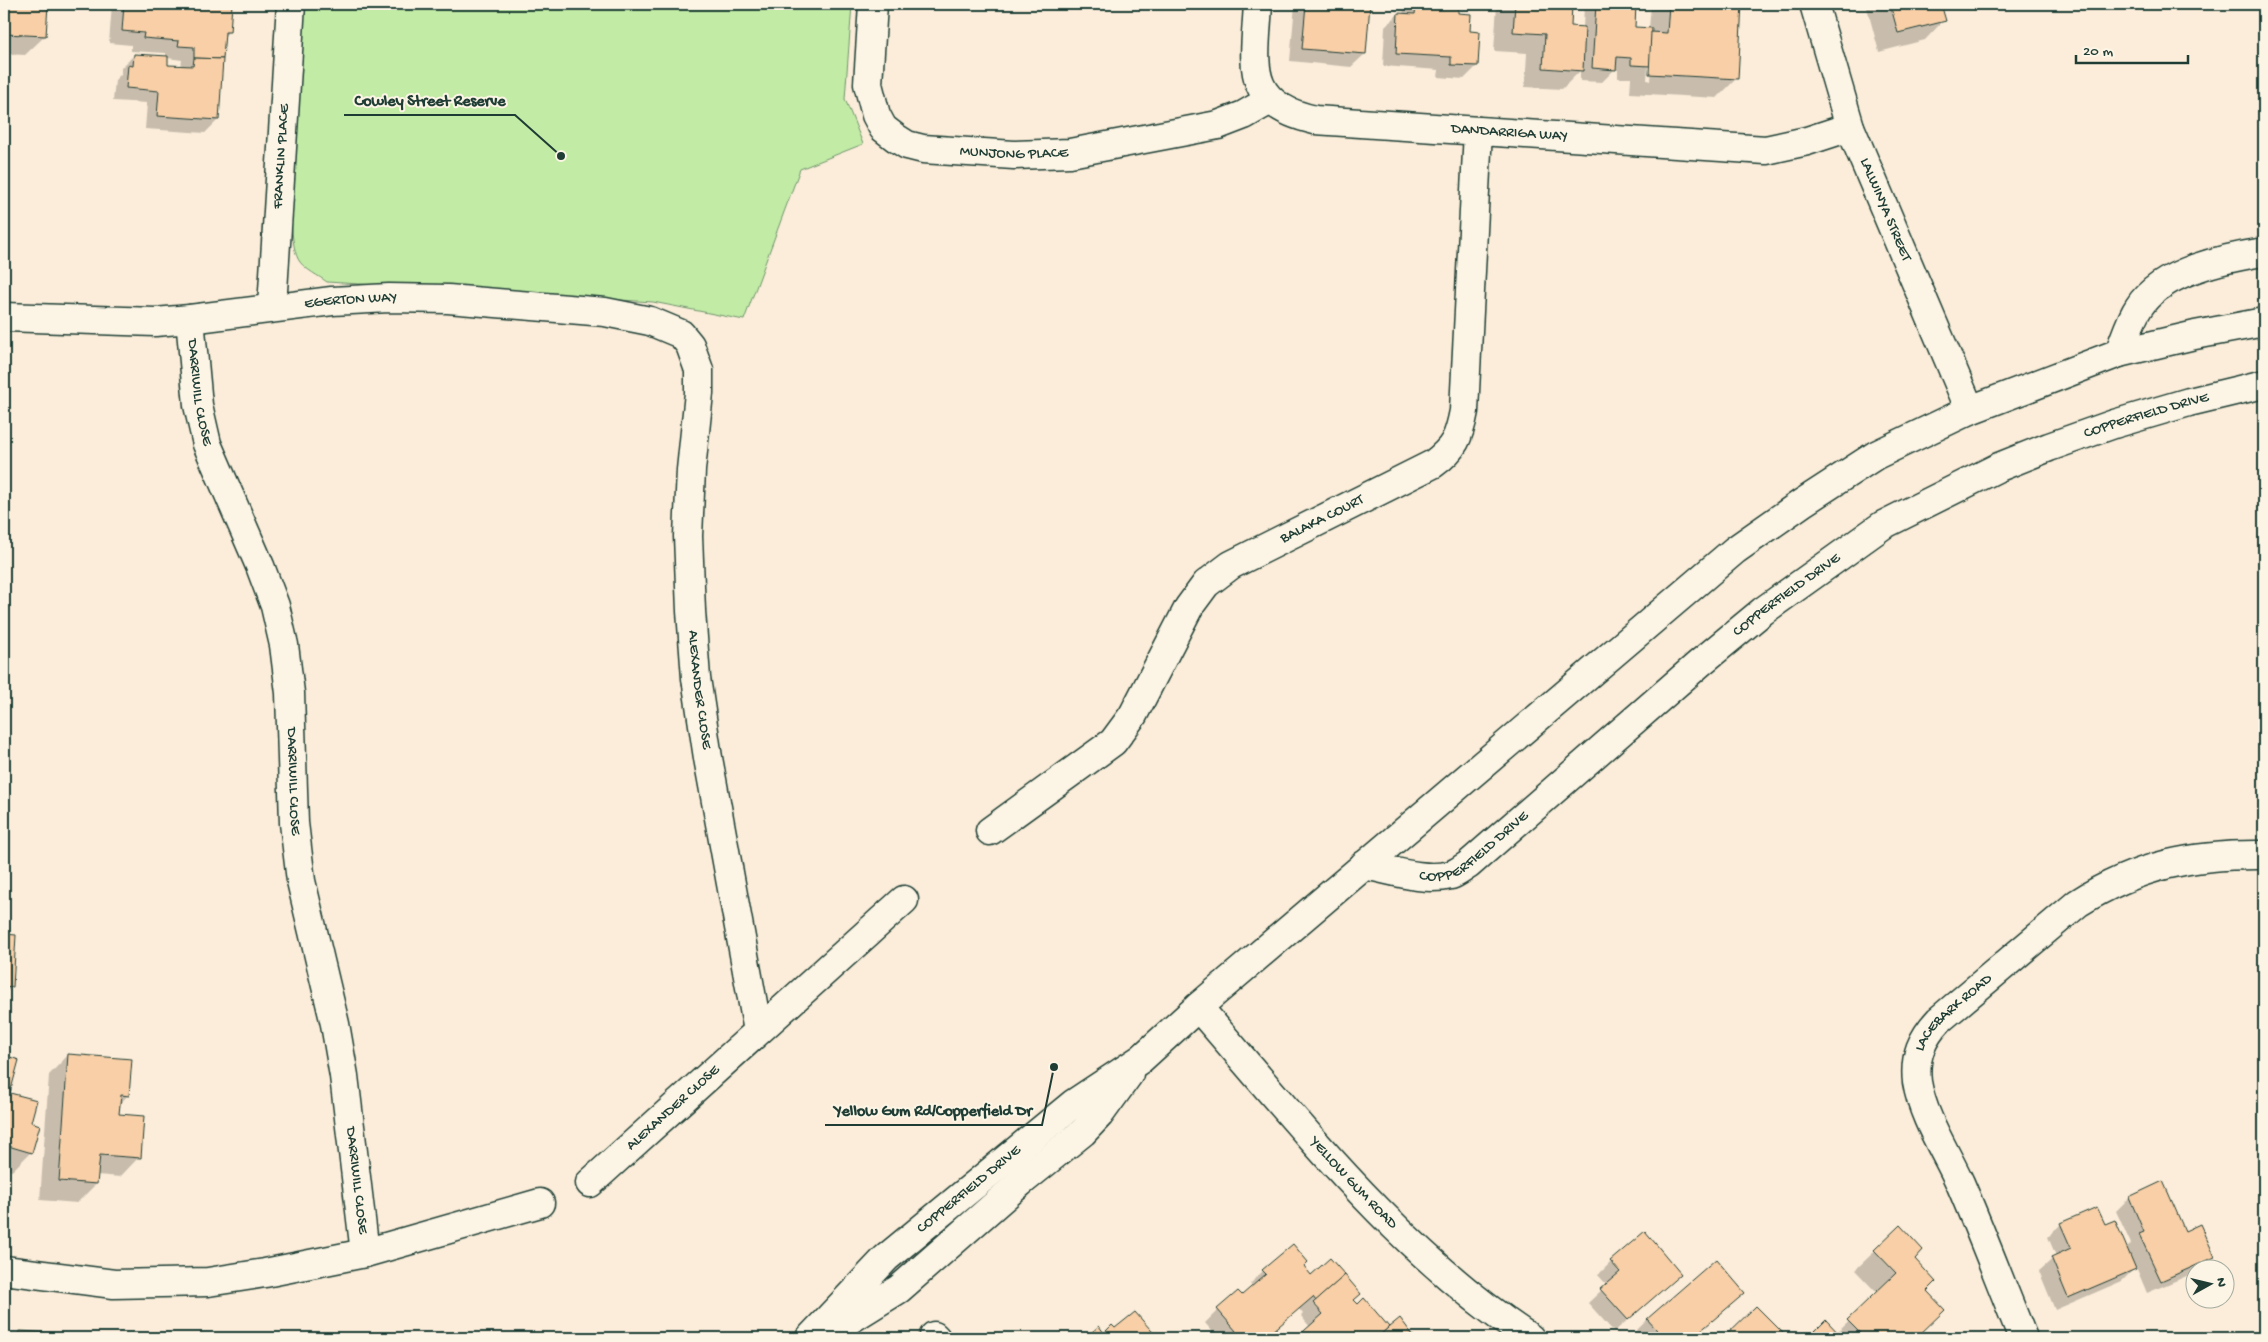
<svg xmlns="http://www.w3.org/2000/svg" width="2268" height="1342" viewBox="0 0 2268 1342" font-family="'Gochi Hand',sans-serif">
  <style>
    .green { fill: #c2eba6; stroke: #70946d }
    .shadow { fill: #0003; fill-rule: evenodd }
    .building { fill: #f8cfa7; stroke: #1f3d34 }
    .lines { fill: none; stroke-linecap: round; stroke-linejoin: round }
    .minor-casing { stroke: #1f3d34; stroke-width: 31 }
    .minor { stroke: #fcf5e5; stroke-width: 28 }
    .labels { text-anchor: middle; dominant-baseline: central; stroke-width: 4; stroke-linejoin: round; paint-order: stroke }
    .street-label { font-size: 15px; fill: #1f3d34; stroke: #fcf5e5 }
    .leader { fill: none; stroke: #1f3d34; stroke-width: 2 }
    .callout-dot { fill: #1f3d34; stroke: #fcf5e5; stroke-width: 2 }
    .callout-label { font-size: 16px; text-anchor: middle; font-weight: bold; fill: #1f3d34; stroke: #fcf5e5; stroke-width: 4; stroke-linejoin: round; paint-order: stroke }
  </style>
  <rect width="100%" height="100%" fill="#fbedd9"/>
  <filter id="ink" filterUnits="userSpaceOnUse"><feTurbulence type="fractalNoise" baseFrequency=".02" numOctaves="2"/><feDisplacementMap in="SourceGraphic" scale="10" xChannelSelector="R" yChannelSelector="G"/><feConvolveMatrix kernelMatrix="1 2 1 2 8 2 1 2 1" color-interpolation-filters="sRGB"/></filter>
  <g filter="url(#ink)">
    <path class="green" d="M302 4H852L845 99 863 144 800 169 744 320 653 302 327 282C319 276 306 270 300 262 279 236 298 45 302 4Z"/>
    <g class="shadow">
      <polygon points="4,4 47,4 45,36 25,55 4,54"/>
      <path d="M112 4H231L229 31 224 37 218 120 205 133 145 129 147 103 113 101 115 80 121 74V68L134 55 166 57V53L131 51V45L109 43ZM167 58 182 60 181 67 166 66Z"/>
      <polygon points="1295,4 1369,4 1365,54 1351,67 1290,61"/>
      <polygon points="1405,4 1457,4 1457,15 1468,32 1477,66 1464,79 1438,77 1439,70 1383,66 1385,27 1398,14 1403,14"/>
      <path d="M1497 4H1571L1570 28H1583L1584 4H1635L1633 28 1649 29 1651 4H1741L1736 79 1717 98 1630 93 1631 78H1618V70H1614L1602 82 1580 81V71L1562 89 1525 87 1527 53 1494 51ZM1651 63 1650 81 1647 80 1648 66Z"/>
      <polygon points="1866,4 1940,4 1944,20 1925,40 1879,52"/>
      <rect x="2235" y="4" width="29" height="2"/>
      <polygon points="4,843 8,844 4,902"/>
      <polygon points="4,935 15,936 12,986 4,995"/>
      <polygon points="68,1055 128,1095 119,1105 118,1115 139,1157 120,1177 97,1175 96,1184 77,1203 40,1200 49,1075"/>
      <polygon points="4,1057 17,1061 8,1093 29,1123 31,1152 12,1171 4,1169"/>
      <polygon points="2162,1183 2185,1233 2213,1256 2200,1269 2196,1270 2196,1272 2147,1293 2136,1267 2122,1281 2055,1310 2039,1271 2056,1256 2048,1237 2061,1224 2104,1226 2126,1249 2131,1244 2116,1211 2129,1198"/>
      <polygon points="1875,1251 1913,1259 1925,1291 1943,1310 1915,1338 1809,1338 1826,1322 1836,1333 1877,1293 1855,1270"/>
      <polygon points="1611,1262 1680,1274 1614,1332 1588,1303 1607,1285 1598,1275"/>
      <polygon points="1302,1266 1311,1277 1352,1300 1389,1329 1415,1337 1297,1338 1310,1327 1301,1316 1303,1314 1299,1309 1265,1338 1218,1338 1205,1323 1218,1310 1242,1297 1253,1287 1250,1284 1263,1271"/>
      <polygon points="1743,1293 1693,1338 1640,1338 1635,1332 1648,1319"/>
      <polygon points="1756,1308 1786,1338 1724,1338"/>
      <polygon points="1135,1313 1157,1338 1087,1338 1099,1328 1104,1334 1115,1330"/>
      <polygon points="19,1332 52,1334 52,1338 13,1338"/>
    </g>
    <g class="building">
      <polygon points="4,4 48,4 46,36 4,34"/>
      <polygon points="124,4 232,4 230,32 225,32 223,59 194,58 194,47 178,46 179,41 143,38 144,33 122,31"/>
      <polygon points="1306,4 1370,4 1366,54 1302,49"/>
      <polygon points="1416,4 1458,4 1458,13 1471,14 1470,31 1480,32 1478,66 1451,65 1451,57 1396,54 1398,13 1415,14"/>
      <polygon points="1515,4 1572,4 1571,26 1585,27 1583,71 1543,68 1545,34 1513,32"/>
      <polygon points="1596,4 1636,4 1635,27 1652,28 1650,66 1631,65 1631,58 1617,57 1616,70 1592,68"/>
      <polygon points="1669,4 1742,4 1738,79 1649,74 1651,32 1667,33"/>
      <polygon points="1890,4 1941,4 1946,21 1898,33"/>
      <polygon points="134,54 168,56 168,65 193,66 194,58 223,59 219,120 157,116 159,91 126,88 128,65 133,66"/>
      <polygon points="4,842 9,842 5,903 4,903"/>
      <polygon points="4,934 16,935 13,987 4,986"/>
      <polygon points="68,1054 132,1059 129,1096 121,1095 119,1114 144,1116 141,1158 100,1155 97,1184 59,1181"/>
      <polygon points="4,1055 19,1060 10,1093 37,1100 31,1122 40,1125 32,1153 8,1146 7,1151 4,1150"/>
      <polygon points="2163,1181 2185,1231 2200,1224 2215,1257 2161,1281 2139,1234 2144,1232 2129,1197"/>
      <polygon points="2097,1207 2105,1224 2115,1220 2136,1269 2068,1298 2051,1257 2071,1248 2060,1223"/>
      <polygon points="1900,1225 1923,1250 1915,1259 1936,1282 1927,1291 1945,1310 1916,1338 1865,1338 1847,1320 1896,1273 1874,1250"/>
      <polygon points="1645,1231 1681,1274 1628,1320 1600,1289 1620,1272 1610,1261"/>
      <polygon points="1293,1244 1308,1262 1304,1266 1311,1275 1330,1258 1345,1275 1316,1301 1313,1297 1265,1338 1231,1338 1229,1336 1236,1331 1217,1309 1238,1291 1242,1295 1266,1274 1262,1270"/>
      <polygon points="1716,1259 1745,1293 1692,1338 1670,1338 1667,1334 1663,1337 1647,1319"/>
      <polygon points="1345,1275 1361,1294 1354,1300 1358,1304 1364,1298 1389,1327 1377,1338 1296,1338 1323,1314 1313,1303"/>
      <polygon points="1756,1306 1788,1338 1723,1338"/>
      <polygon points="1135,1312 1158,1338 1085,1338 1099,1326 1104,1333 1112,1325 1115,1328"/>
      <polygon points="1400,1318 1415,1338 1377,1338 1389,1327"/>
      <polygon points="1826,1320 1843,1338 1808,1338"/>
      <polygon points="19,1331 54,1333 53,1338 19,1338"/>
    </g>
    <g class="lines">
      <g class="minor-casing">
        <g id="minor">
          <path id="s1" d="M873 4 868 84 876 115 883 128 896 138 907 145 923 149 1014 155 1070 153 1218 125 1244 115 1270 100"/>
          <path id="s2" d="M1258 4C1255 63 1242 104 1315 120L1766 150 1807 141 1850 127"/>
          <path id="s3" d="M1814 4 1850 127 1970 410"/>
          <path id="s4" d="M272 307 291 4"/>
          <path id="s5" d="M4 317 155 322 190 319 332 301 389 298 448 299 605 312 650 321 681 334 690 345 699 370V393L691 470 688 536 691 611 696 678 708 758 758 1031"/>
          <path id="s6" d="M190 319 198 405 207 444 260 566 275 606 284 645 290 693 294 823 301 881 335 1024 344 1076 365 1253"/>
          <path d="M2119 353C2125 338 2130 320 2139 307 2162 271 2225 258 2264 252"/>
          <path id="s7" d="M990 831 1113 742 1133 715 1189 607 1206 584 1231 565 1433 464C1455 448 1459 437 1464 411L1478 131"/>
          <path id="s8" d="M1364 865C1391 870 1424 882 1451 875 1457 873 1463 868 1468 865L1700 663 1763 611 1883 525 1999 467 2049 447 2114 424 2189 402 2264 384"/>
          <path id="s9" d="M1198 1007C1300 1124 1399 1252 1530 1338"/>
          <path id="s10" d="M590 1183 904 900"/>
          <polyline points="4,1270 114,1284 208,1282 265,1273 365,1253 540,1203"/>
          <polyline points="828,1333 899,1289 1021,1182 1083,1132 1100,1114 1129,1074"/>
          <polyline points="934,1336 936,1338"/>
          <path id="s11" d="M810 1338 886 1258 1073 1104 1141 1059 1198 1007 1735 550 1802 503 1876 455 1970 410 2119 353 2195 335 2264 322"/>
          <path id="s12" d="M2023 1338C2002 1287 1982 1234 1960 1183 1945 1150 1923 1118 1917 1082 1914 1056 1922 1038 1939 1020L2078 903C2138 865 2194 854 2264 855"/>
        </g>
      </g>
      <use href="#minor" class="minor"/>
    </g>
  </g>
  <g class="labels">
    <g class="street-label">
      <text stroke="none"><textPath href="#s2" startOffset="344">DANDARRIGA WAY</textPath></text>
      <text stroke="none"><textPath href="#s1" startOffset="264">MUNJONG PLACE</textPath></text>
      <text stroke="none"><textPath href="#s4" startOffset="151">FRANKLIN PLACE</textPath></text>
      <text stroke="none"><textPath href="#s3" startOffset="218">LALWINYA STREET</textPath></text>
      <text stroke="none"><textPath href="#s5" startOffset="348">EGERTON WAY</textPath></text>
      <text stroke="none"><textPath href="#s6" startOffset="74">DARRIWILL CLOSE</textPath></text>
      <text stroke="none"><textPath href="#s8" startOffset="931">COPPERFIELD DRIVE</textPath></text>
      <text stroke="none"><textPath href="#s7" startOffset="469">BALAKA COURT</textPath></text>
      <text stroke="none"><textPath href="#s8" startOffset="526">COPPERFIELD DRIVE</textPath></text>
      <text stroke="none"><textPath href="#s5" startOffset="1044">ALEXANDER CLOSE</textPath></text>
      <text stroke="none"><textPath href="#s6" startOffset="479">DARRIWILL CLOSE</textPath></text>
      <text stroke="none"><textPath href="#s8" startOffset="121">COPPERFIELD DRIVE</textPath></text>
      <text stroke="none"><textPath href="#s12" startOffset="361">LACEBARK ROAD</textPath></text>
      <text stroke="none"><textPath href="#s10" startOffset="112">ALEXANDER CLOSE</textPath></text>
      <text stroke="none"><textPath href="#s6" startOffset="884">DARRIWILL CLOSE</textPath></text>
      <text stroke="none"><textPath href="#s9" startOffset="235">YELLOW GUM ROAD</textPath></text>
      <text stroke="none"><textPath href="#s11" startOffset="218">COPPERFIELD DRIVE</textPath></text>
    </g>
  </g>
  <path class="leader" d="M561 156L515 115H344M1054 1067L1042 1125H825"/>
  <g class="callout-dot">
    <circle cx="561" cy="156" r="5"/>
    <circle cx="1054" cy="1067" r="5"/>
  </g>
  <g class="callout-label">
    <text x="430" y="105">Cowley Street Reserve</text>
    <text x="933" y="1115">Yellow Gum Rd/Copperfield Dr</text>
  </g>
  <rect width="2268" height="1342" fill="none" stroke="#fcf5e5" stroke-width="20"/>
  <rect x="10" y="10" width="2248" height="1322" fill="none" stroke="#1f3d34" stroke-width="2" filter="url(#ink)"/>
  <g transform="translate(2210 1284) rotate(82)"><circle r="24" fill="#fcf5e5" stroke="#a4ab9e"/>
  <path d="M0-4L9 19L0 12L-9 19Z" fill="#1f3d34"/>
  <text y="-8" font-size="14" font-weight="bold" text-anchor="middle" fill="#1f3d34">N</text>
  </g>
  <path d="M2076 55v8h112v-8" fill="none" stroke="#1f3d34" stroke-width="2.5"/>
  <text x="2083" y="55" font-size="15" fill="#1f3d34" stroke="#fcf5e5" stroke-width="4" paint-order="stroke">20 m</text>
</svg>
